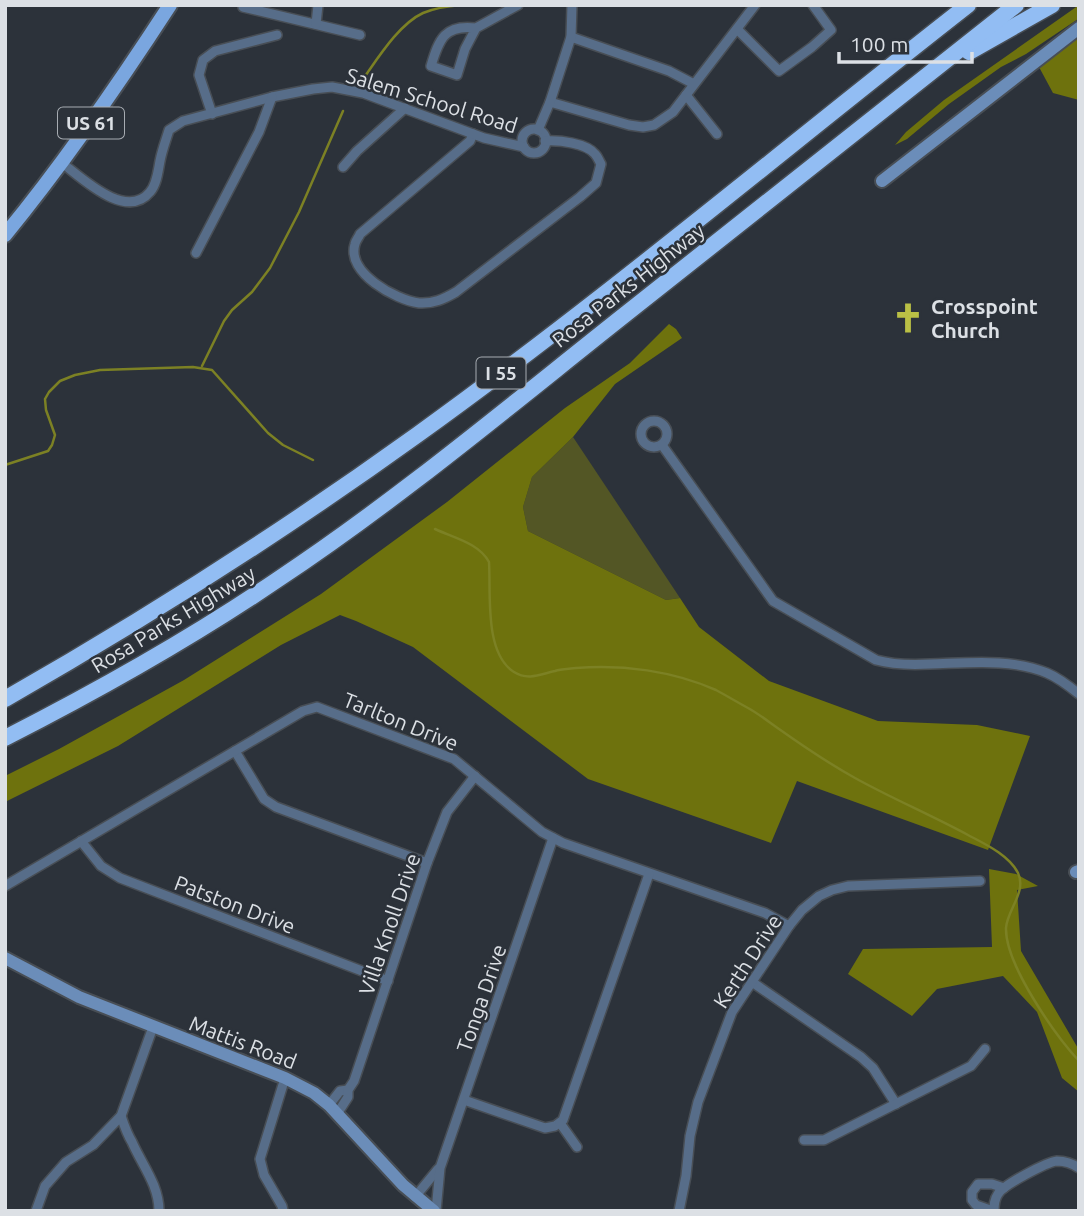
<svg xmlns="http://www.w3.org/2000/svg" width="1084" height="1216" viewBox="0 0 1084 1216" font-family="Ubuntu,sans-serif">
  <style>
    .green { fill: #535625 }
    .forest { fill: #6e720d }
    .lines { fill: none; stroke-linecap: round; stroke-linejoin: round }
    .stream { stroke: #7c8124; stroke-width: 2.5 }
    .street-casing { stroke: #484e55; stroke-width: 12 }
    .secondary-casing { stroke: #484e55; stroke-width: 16 }
    .primary-casing { stroke: #484e55; stroke-width: 18 }
    .highway-casing { stroke: #484e55; stroke-width: 19 }
    .street { stroke: #576d89; stroke-width: 9 }
    .secondary { stroke: #6b8db9; stroke-width: 12 }
    .primary { stroke: #7aa6df; stroke-width: 14 }
    .highway { stroke: #92bdf3; stroke-width: 16 }
    .labels { text-anchor: middle; dominant-baseline: central; stroke-width: 5; stroke-linejoin: round; paint-order: stroke }
    .shield { fill: #2c323a; stroke: #a7acb2; stroke-width: 2 }
    .shield-label { font-size: 19px; font-weight: bold; fill: #dce0e5 }
    .street-label { font-size: 21px; fill: #dce0e5; stroke: #2c323a }
    .poi-label { font-size: 21px; font-weight: bold; fill: #dce0e5; stroke: #2c323a; text-anchor: start }
  </style>
  <rect width="100%" height="100%" fill="#2c323a"/>
  <polygon class="green" points="573,437 680,598 666,600 528,531 523,507 532,477"/>
  <g class="forest">
    <polygon points="1079,5 1078,19 1026,54 1001,67 949,104 907,139 895,145 906,132 944,100"/>
    <polygon points="1079,36 1079,100 1053,93 1039,67"/>
    <polygon points="669,324 676,329 682,338 615,384 573,437 532,477 523,507 528,531 666,600 680,598 699,627 769,681 878,721 977,725 1030,736 988,850 797,781 771,843 588,779 413,647 356,621 340,615 281,645 118,746 5,802 5,776 59,749 184,680 321,594 447,502 565,408 630,363"/>
    <polygon points="989,869 1016,874 1038,886 1017,890 1021,951 1079,1050 1079,1092 1062,1078 1037,1012 1003,976 937,989 912,1016 848,974 863,949 992,947"/>
  </g>
  <g class="lines">
    <g class="stream">
      <path d="M363 79C378 58 399 24 423 13 435 8 448 6 461 5"/>
      <polyline points="202,366 224,321 232,310 252,292 270,268 299,212 343,111"/>
      <polyline points="5,465 48,451 52,445 55,435 46,410 45,399 49,392 60,381 75,375 100,370 193,367 212,370 268,433 283,445 313,460"/>
      <path d="M435 529C454 538 479 543 489 562 491 594 484 653 514 672 528 681 541 674 555 671 561 669 569 669 576 668 622 664 673 671 716 690 727 696 737 702 748 708 759 714 769 722 779 729 803 746 828 763 855 778 891 798 931 815 968 835 985 844 1009 855 1018 873 1027 892 1007 910 1006 928 1005 964 1055 1035 1079 1061"/>
    </g>
    <g class="street-casing">
      <g id="street">
        <polyline points="243,7 360,35"/>
        <polyline points="316,24 318,5"/>
        <path d="M476 28C445 24 439 39 431 66L457 75 465 49 476 28 518 5"/>
        <polyline points="737,29 779,71 812,47 831,30 813,5"/>
        <polyline points="571,37 669,71 694,84"/>
        <polyline points="686,95 717,134"/>
        <polyline points="550,102 629,125 643,127 654,125 673,112 755,5"/>
        <polyline points="212,114 199,75 203,60 215,51 277,35"/>
        <circle cx="534" cy="141" r="12"/>
        <polyline points="538,130 550,102 571,37 572,5"/>
        <path d="M473 134 470 141 360 234C359 237 356 240 355 244 346 273 396 300 419 303 433 304 444 299 456 292L580 197 596 183 601 164C599 161 598 157 595 154 586 143 559 140 545 141"/>
        <path d="M62 163C82 178 126 221 150 192 157 184 158 171 160 161 162 150 166 140 169 130L183 121 272 97 313 89 332 87 363 93 484 138 524 147"/>
        <polyline points="343,167 357,151 405,108"/>
        <polyline points="196,253 259,132 272,97"/>
        <circle cx="654" cy="434" r="13"/>
        <path d="M662 445 773 601 876 660C894 665 912 665 930 664 968 663 1011 658 1047 673 1059 678 1069 686 1079 694"/>
        <polyline points="235,751 264,799 276,807 427,863"/>
        <polyline points="81,841 101,866 120,878 388,981"/>
        <polyline points="5,886 303,711 317,707 454,759 542,832 563,843 765,913 789,926"/>
        <polyline points="752,982 861,1057 873,1068 896,1104"/>
        <polyline points="464,1100 545,1128 555,1126 563,1120 649,874"/>
        <polyline points="329,1105 340,1091 348,1090"/>
        <polyline points="337,1114 348,1097 348,1090 354,1081 427,863 447,812 475,776"/>
        <path d="M121 1116C124 1125 127 1134 132 1142 142 1165 159 1185 159 1211"/>
        <polyline points="560,1123 577,1147"/>
        <polyline points="804,1140 824,1140 971,1066 985,1049"/>
        <polyline points="415,1197 438,1169"/>
        <polyline points="36,1211 45,1186 66,1162 93,1145 121,1116 153,1027"/>
        <polyline points="283,1211 282,1206 264,1175 260,1159 285,1078"/>
        <polyline points="436,1211 440,1168 553,838"/>
        <polyline points="679,1211 686,1176 690,1136 698,1102 732,1012 789,926 802,910 819,896 832,890 848,886 980,881"/>
        <polyline points="993,1211 976,1205 972,1200 972,1192 978,1184 992,1184 1004,1188"/>
        <path d="M994 1211C994 1205 994 1200 998 1194 1003 1185 1047 1162 1057 1161 1065 1161 1073 1164 1079 1168"/>
      </g>
    </g>
    <g class="secondary-casing">
      <g id="secondary">
        <polyline points="882,181 1079,28"/>
        <polyline points="1076,872 1079,871"/>
        <polyline points="5,958 79,997 285,1078 314,1093 329,1105 403,1185 434,1211"/>
      </g>
    </g>
    <g class="primary-casing">
      <path id="primary" d="M5 235C65 162 118 85 170 5"/>
    </g>
    <g class="highway-casing">
      <g id="highway">
        <polyline points="969,52 1052,5"/>
        <path d="M5 699C147 618 285 530 417 435 606 299 785 148 968 5"/>
        <path d="M5 738C99 690 190 639 277 580 399 499 512 404 627 313 756 210 886 108 1016 5"/>
      </g>
    </g>
    <use href="#street" class="street"/>
    <use href="#secondary" class="secondary"/>
    <use href="#primary" class="primary"/>
    <use href="#highway" class="highway"/>
  </g>
  <defs>
    <g id="church-bare" transform="scale(2.415)"><path d="M-1.2-6h2.4v3.5h3.3v2.4h-3.3V6h-2.4V-.1h-3.3v-2.4h3.3Z" fill="#bac045" stroke="#2c323a" stroke-width="2.5" paint-order="stroke"/></g>
  </defs>
  <g fill-rule="evenodd">
    <use href="#church-bare" x="908" y="318"/>
  </g>
  <g class="labels">
    <g class="shield">
      <rect x="58" y="107.5" width="66" height="31" rx="5"/>
      <rect x="476.5" y="357.5" width="49" height="31" rx="5"/>
    </g>
    <g class="shield-label">
      <text x="91" y="123">US 61</text>
      <text x="501" y="373">I 55</text>
    </g>
    <g class="street-label">
      <text transform="translate(432 100) rotate(17)">Salem School Road</text>
      <text transform="translate(628 285) rotate(-38)">Rosa Parks Highway</text>
      <text transform="translate(173 619) rotate(-31)">Rosa Parks Highway</text>
      <text transform="translate(401 721) rotate(22)">Tarlton Drive</text>
      <text transform="translate(235 904) rotate(21)">Patston Drive</text>
      <text transform="translate(389 924) rotate(-71)">Villa Knoll Drive</text>
      <text transform="translate(747 961) rotate(-57)">Kerth Drive</text>
      <text transform="translate(481 998) rotate(-71)">Tonga Drive</text>
      <text transform="translate(243 1042) rotate(21)">Mattis Road</text>
    </g>
    <g class="poi-label">
      <text x="931" y="306">Crosspoint<tspan x="931" dy="24">Church</tspan></text>
    </g>
  </g>
  <rect width="1084" height="1216" fill="none" stroke="#dce0e5" stroke-width="14"/>
  <path d="M839 52v10h133v-10" fill="none" stroke="#dce0e5" stroke-width="3.5"/>
  <text x="850" y="52" font-size="21" fill="#dce0e5" stroke="#2c323a" stroke-width="5" paint-order="stroke">100 m</text>
</svg>
